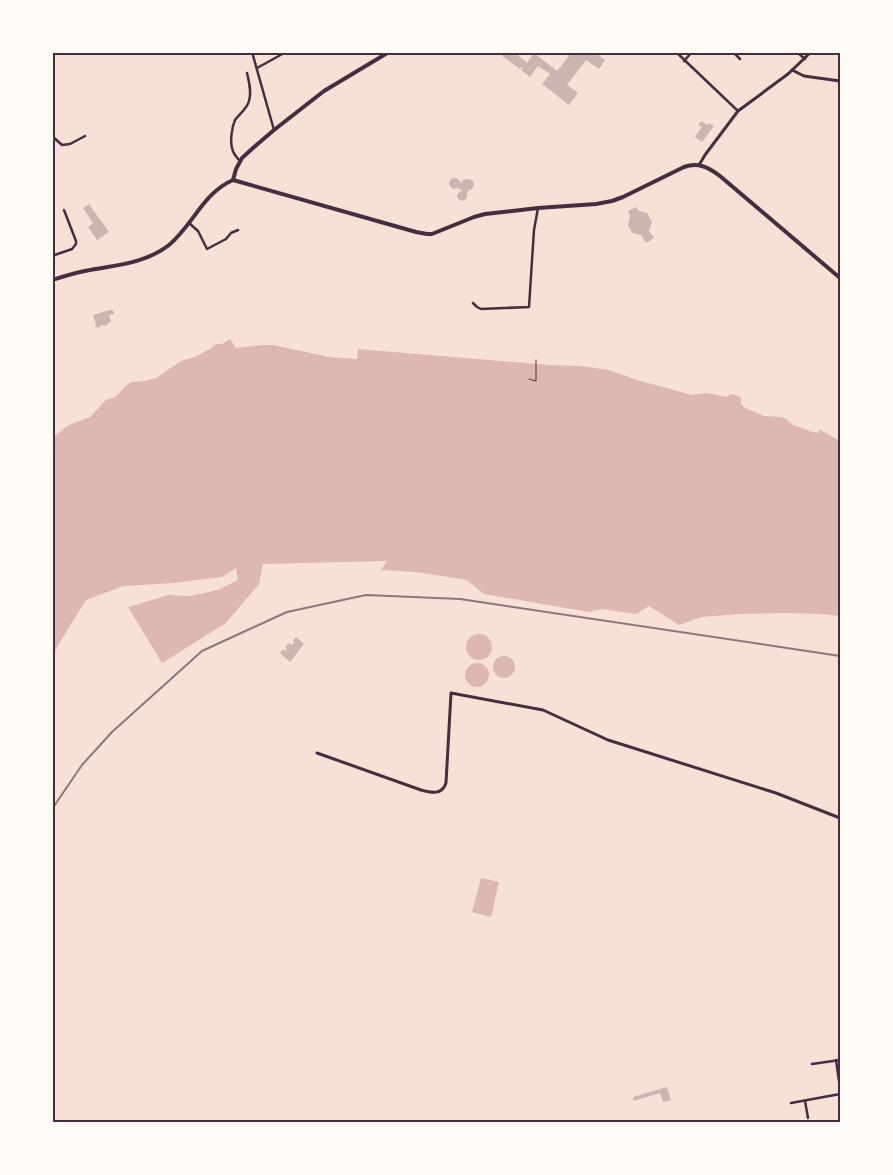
<svg xmlns="http://www.w3.org/2000/svg" width="893" height="1175" viewBox="0 0 893 1175" font-family="'DM Sans',sans-serif">
  <style>
    .water { fill: #dcb8b0 }
    .building { fill: #ccb4b1 }
    .lines { fill: none; stroke-linecap: round; stroke-linejoin: round }
    .path { stroke: #4a2c40; stroke-width: 1 }
    .minor { stroke: #4a2c40; stroke-width: 2.5 }
    .tertiary { stroke: #4a2c40; stroke-width: 3 }
    .secondary { stroke: #4a2c40; stroke-width: 4 }
    .rail { stroke: #8f747c; stroke-width: 2 }
    .neatline { fill: none; stroke: #4a2c40; stroke-width: 2 }
  </style>
  <rect width="100%" height="100%" fill="#f7e1d7"/>
  <g class="water">
    <polygon points="230,339 236,348 262,345 273,345 329,357 357,359 358,349 549,365 581,366 609,370 637,380 692,395 707,393 726,397 732,394 738,396 741,398 741,404 745,408 764,416 781,417 786,419 793,425 813,432 819,433 819,429 840,441 840,616 820,614 785,613 739,614 702,617 679,625 649,606 636,614 602,609 589,612 484,594 467,580 416,572 381,570 387,561 263,564 259,584 226,623 162,663 128,607 169,595 190,596 218,590 238,580 236,568 222,577 173,583 124,586 86,600 57,647 53,659 53,437 69,425 90,417 106,400 115,397 121,391 125,386 132,382 145,381 156,378 181,361 195,357 210,349 216,344 222,344"/>
    <circle cx="479" cy="647" r="13"/>
    <circle cx="504" cy="667" r="11"/>
    <circle cx="477" cy="675" r="12"/>
    <polygon points="481,878 499,882 491,917 472,912"/>
  </g>
  <g class="building">
    <polygon points="504,52 514,52 526,62 526,64 534,53 557,71 569,56 565,52 597,52 596,53 605,60 599,69 586,60 567,85 578,93 569,105 542,84 550,74 538,66 530,77 521,70 523,68 521,67 520,69 502,56"/>
    <polygon points="701,121 708,125 709,123 714,126 702,142 695,137 702,127 698,125"/>
    <polygon points="455,178 459,180 461,184 463,180 469,179 473,181 474,185 472,189 469,190 467,193 467,197 465,200 462,201 458,199 457,196 459,192 463,191 458,188 453,189 450,186 449,183 451,179"/>
    <polygon points="89,204 109,232 97,240 88,227 93,223 83,208"/>
    <polygon points="636,207 639,211 647,213 652,222 649,231 654,238 646,243 641,235 632,233 628,225 630,216 628,211"/>
    <polygon points="110,310 113,310 114,314 109,315 111,322 108,323 106,326 104,325 100,326 99,328 95,326 96,324 93,315"/>
    <polygon points="296,637 304,644 290,662 280,653 283,649 285,651 287,648 285,647 289,643 292,645 294,642 293,641"/>
    <polygon points="667,1087 671,1100 663,1102 660,1093 634,1101 633,1097"/>
  </g>
  <g class="lines">
    <polyline class="path" points="529,379 536,381 536,360"/>
    <g class="minor">
      <polyline points="252,52 274,130"/>
      <polyline points="676,52 738,111"/>
      <polyline points="733,52 740,59"/>
      <polyline points="797,52 805,59"/>
      <polyline points="684,61 692,52"/>
      <polyline points="257,68 286,52"/>
      <polyline points="52,136 62,145 70,144 85,136"/>
      <path d="M240 161C236 157 233 153 232 148 230 140 232 127 235 120 240 113 247 109 249 101 252 92 249 82 247 73"/>
      <polyline points="189,223 198,231 207,249 226,239 231,233 238,230"/>
      <polyline points="52,256 72,249 76,244 76,241 64,210"/>
      <polyline points="473,303 477,307 481,309 529,307 534,230 538,208"/>
      <polyline points="836,1060 840,1088"/>
      <polyline points="812,1064 840,1060"/>
      <polyline points="805,1101 808,1118"/>
      <polyline points="791,1103 840,1094"/>
    </g>
    <g class="tertiary">
      <polyline points="792,70 804,76 840,81"/>
      <polyline points="699,165 705,155 738,111 788,74 811,52"/>
      <path d="M317 753 421 790C432 793 442 795 446 783L451 693 543 710 608 740 776 793 840 818"/>
    </g>
    <g class="secondary">
      <path d="M233 180 416 232 427 234H432L474 217 485 214 538 208 596 204 612 201 623 197 684 167C698 162 708 167 720 176L840 278"/>
      <polyline points="233,180 236,169 242,158 253,148 274,130 324,91 389,52"/>
      <path d="M52 280C65 276 77 272 90 270 117 265 146 263 169 245 193 225 203 193 233 180"/>
    </g>
    <polyline class="rail" points="52,809 82,765 112,732 202,651 287,612 366,595 460,599 840,656"/>
  </g>
  <rect width="893" height="1175" fill="none" stroke="#fffaf5" stroke-width="108"/>
  <rect x="54" y="54" width="785" height="1067" class="neatline"/>
</svg>
